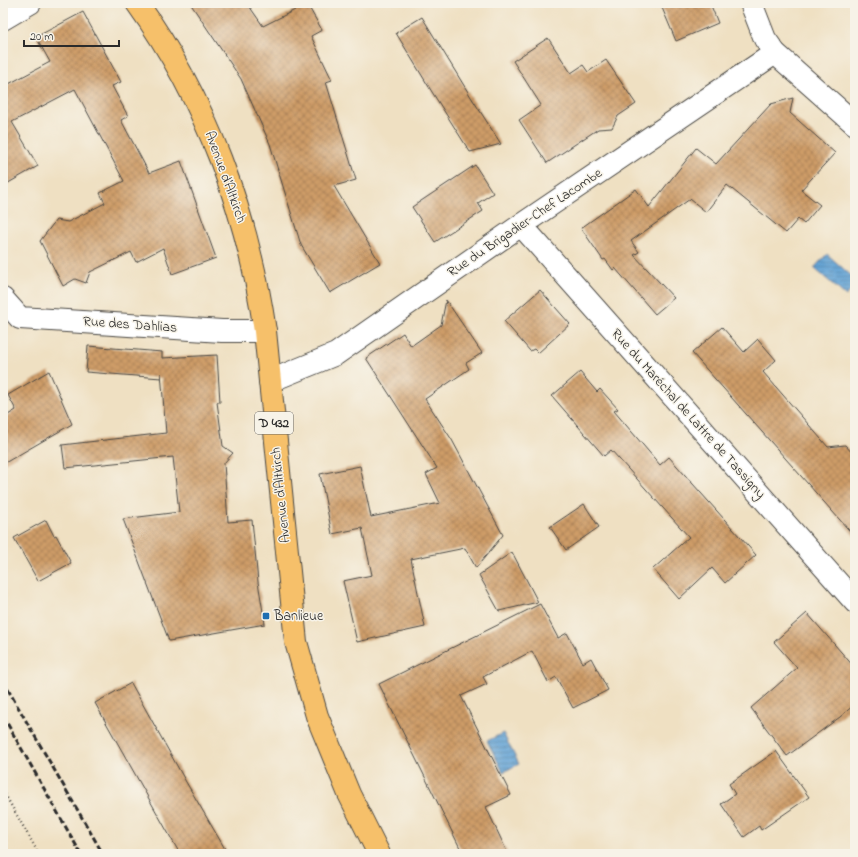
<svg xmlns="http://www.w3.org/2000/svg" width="858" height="857" viewBox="0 0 858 857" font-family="'Indie Flower',sans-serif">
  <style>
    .water { fill: url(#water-rules); stroke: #466680 }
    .building { fill: url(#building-cross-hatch) }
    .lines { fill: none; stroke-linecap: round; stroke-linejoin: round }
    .minor-casing { stroke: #484642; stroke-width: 24 }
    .major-casing { stroke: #484642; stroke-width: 24 }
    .path { stroke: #484642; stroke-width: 2.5; stroke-dasharray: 1 3; stroke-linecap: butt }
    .minor { stroke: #fff; stroke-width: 22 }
    .major { stroke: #f6c06b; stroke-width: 22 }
    .rail { stroke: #2b2b2b; stroke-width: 3; stroke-dasharray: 6 3; stroke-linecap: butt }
    .poi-dot { fill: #1f6fb2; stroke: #f7f3e8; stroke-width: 1.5 }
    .labels { text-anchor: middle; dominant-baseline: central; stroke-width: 3; stroke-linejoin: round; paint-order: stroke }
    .shield { fill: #f7f3e8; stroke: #686764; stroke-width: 1 }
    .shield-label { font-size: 13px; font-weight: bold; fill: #2b2b2b }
    .street-label { font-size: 14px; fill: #2b2b2b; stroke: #f7f3e8 }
    .poi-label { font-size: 14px; fill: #2b2b2b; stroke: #f7f3e8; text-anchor: start }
  </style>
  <defs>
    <pattern id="water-rules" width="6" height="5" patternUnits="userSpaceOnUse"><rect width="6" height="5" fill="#61a1d4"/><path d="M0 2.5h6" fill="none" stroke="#5083ac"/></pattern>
    <pattern id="building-cross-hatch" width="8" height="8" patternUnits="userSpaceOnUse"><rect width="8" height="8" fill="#ce9c68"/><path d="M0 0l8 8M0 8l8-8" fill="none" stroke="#a77f56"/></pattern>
  </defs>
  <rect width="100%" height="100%" fill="#f7f3e8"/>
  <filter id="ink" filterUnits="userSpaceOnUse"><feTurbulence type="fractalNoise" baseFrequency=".025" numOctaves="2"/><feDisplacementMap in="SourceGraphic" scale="8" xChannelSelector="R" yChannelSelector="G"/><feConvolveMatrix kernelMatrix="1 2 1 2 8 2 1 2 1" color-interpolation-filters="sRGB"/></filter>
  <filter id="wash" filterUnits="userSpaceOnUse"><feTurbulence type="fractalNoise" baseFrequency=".012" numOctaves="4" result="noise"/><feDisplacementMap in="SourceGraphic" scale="16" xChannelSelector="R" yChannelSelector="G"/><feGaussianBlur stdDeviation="0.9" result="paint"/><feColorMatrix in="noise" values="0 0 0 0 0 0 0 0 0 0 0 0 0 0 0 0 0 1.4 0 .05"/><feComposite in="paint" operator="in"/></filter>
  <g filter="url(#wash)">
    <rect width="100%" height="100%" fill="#efe0c2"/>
    <g class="water">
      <polygon points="827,254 855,279 855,286 846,296 814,268"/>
      <polygon points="503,733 519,764 503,772 487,741"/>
    </g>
    <g id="blocks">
      <g class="building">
        <polygon points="190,3 247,3 263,26 307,4 322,30 311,36 332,80 326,82 356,180 334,186 380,263 330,293 301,245 270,144 241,79"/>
        <polygon points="660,3 710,3 718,23 676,41"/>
        <polygon points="83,12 121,82 112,86 128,116 121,120 149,173 181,161 216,258 172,274 163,248 136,262 131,252 90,272 86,283 75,279 63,286 40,241 56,220 68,222 105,203 100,193 124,181 75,89 12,122 38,166 3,186 3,87 50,62 36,37"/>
        <polygon points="422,17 471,97 501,144 470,152 432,92 396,33"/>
        <polygon points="548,38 571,73 583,65 588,72 606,60 636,104 618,116 612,128 598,129 547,163 519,120 541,105 513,61"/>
        <polygon points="793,98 790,113 835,153 801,190 820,205 804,224 798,219 786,233 727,185 706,212 690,199 631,241 639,252 634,255 674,298 655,314 615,268 613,270 605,259 603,260 581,228 636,189 649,207 696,148 716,164 771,104"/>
        <polygon points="475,165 493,193 478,203 483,211 435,242 412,207"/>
        <polygon points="540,290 570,324 538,353 534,349 530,351 504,321"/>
        <polygon points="446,300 482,353 466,363 469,369 425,399 452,440 503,535 476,568 465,548 411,559 425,627 357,642 343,581 372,575 362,528 332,534 320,474 360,466 371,517 440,503 426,474 437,468 366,358 403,333 411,346 441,325"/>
        <polygon points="722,327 744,352 758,339 776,360 763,372 828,447 845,445 855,456 855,537 692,353"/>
        <polygon points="88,346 162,352 162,358 217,355 220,402 217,402 223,446 233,453 224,463 228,522 252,520 258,582 265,624 169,641 123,519 179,512 173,457 65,468 62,445 166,433 161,373 161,378 86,372"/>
        <polygon points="49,371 72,424 3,464 3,418 16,410 8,395"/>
        <polygon points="580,372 597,392 600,389 618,409 614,411 660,465 669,457 756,555 725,583 712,568 679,599 653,569 689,537 611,450 604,456 552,396"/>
        <polygon points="584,504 599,527 566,550 550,527"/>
        <polygon points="46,520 54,536 56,535 71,563 38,581 14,538"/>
        <polygon points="512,552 538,602 499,611 479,575"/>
        <polygon points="540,604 558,638 567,633 583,663 591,658 608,690 573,708 556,677 548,682 532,651 483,677 487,684 461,696 511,795 486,807 508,854 463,854 379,684"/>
        <polygon points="807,613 855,668 855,704 840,717 787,756 751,708 797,668 774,642"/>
        <polygon points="131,683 186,782 228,854 180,854 113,735 95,703"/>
        <polygon points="776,751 809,797 761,830 759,826 744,837 721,804 735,794 729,784"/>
      </g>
    </g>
  </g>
  <g filter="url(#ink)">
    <use href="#blocks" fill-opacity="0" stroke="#484642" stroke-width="1"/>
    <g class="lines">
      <g class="minor-casing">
        <g id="minor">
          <polyline points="751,3 765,39 775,53 855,124"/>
          <polyline points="3,19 30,3"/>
          <polyline points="521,225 855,602"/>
          <polyline points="3,299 20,318 222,331 265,331"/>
          <polyline points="270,381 336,354 521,225 775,53"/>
        </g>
      </g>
      <g class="major-casing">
        <path id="major" d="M137 3C206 99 248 214 265 331L296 642 317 716 349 794 379 854"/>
      </g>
      <polyline class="path" points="3,791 39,854"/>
      <use href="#minor" class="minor"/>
      <use href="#major" class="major"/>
      <g class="rail">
        <polyline points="3,681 103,854"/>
        <polyline points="3,716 81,854"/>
      </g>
    </g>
  </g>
  <rect class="poi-dot" x="262" y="612" width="8" height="8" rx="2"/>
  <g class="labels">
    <rect class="shield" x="255" y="412" width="38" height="22" rx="3"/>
    <g class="shield-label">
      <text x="274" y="423">D 432</text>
    </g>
    <g class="street-label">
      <text transform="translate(225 177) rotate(70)">Avenue d'Altkirch</text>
      <text transform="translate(525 223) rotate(-34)">Rue du Brigadier-Chef Lacombe</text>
      <text transform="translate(130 325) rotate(4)">Rue des Dahlias</text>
      <text transform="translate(688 414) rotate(48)">Rue du Maréchal de Lattre de Tassigny</text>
      <text transform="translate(281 495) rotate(-96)">Avenue d'Altkirch</text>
    </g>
    <g class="poi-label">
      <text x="274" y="616">Banlieue</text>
    </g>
  </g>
  <rect width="858" height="857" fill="none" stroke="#f7f3e8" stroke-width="16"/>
  <path d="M24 40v6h95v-6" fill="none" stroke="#2b2b2b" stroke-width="2"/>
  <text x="30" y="40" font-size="12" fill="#2b2b2b" stroke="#f7f3e8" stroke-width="3" paint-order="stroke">20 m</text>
</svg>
